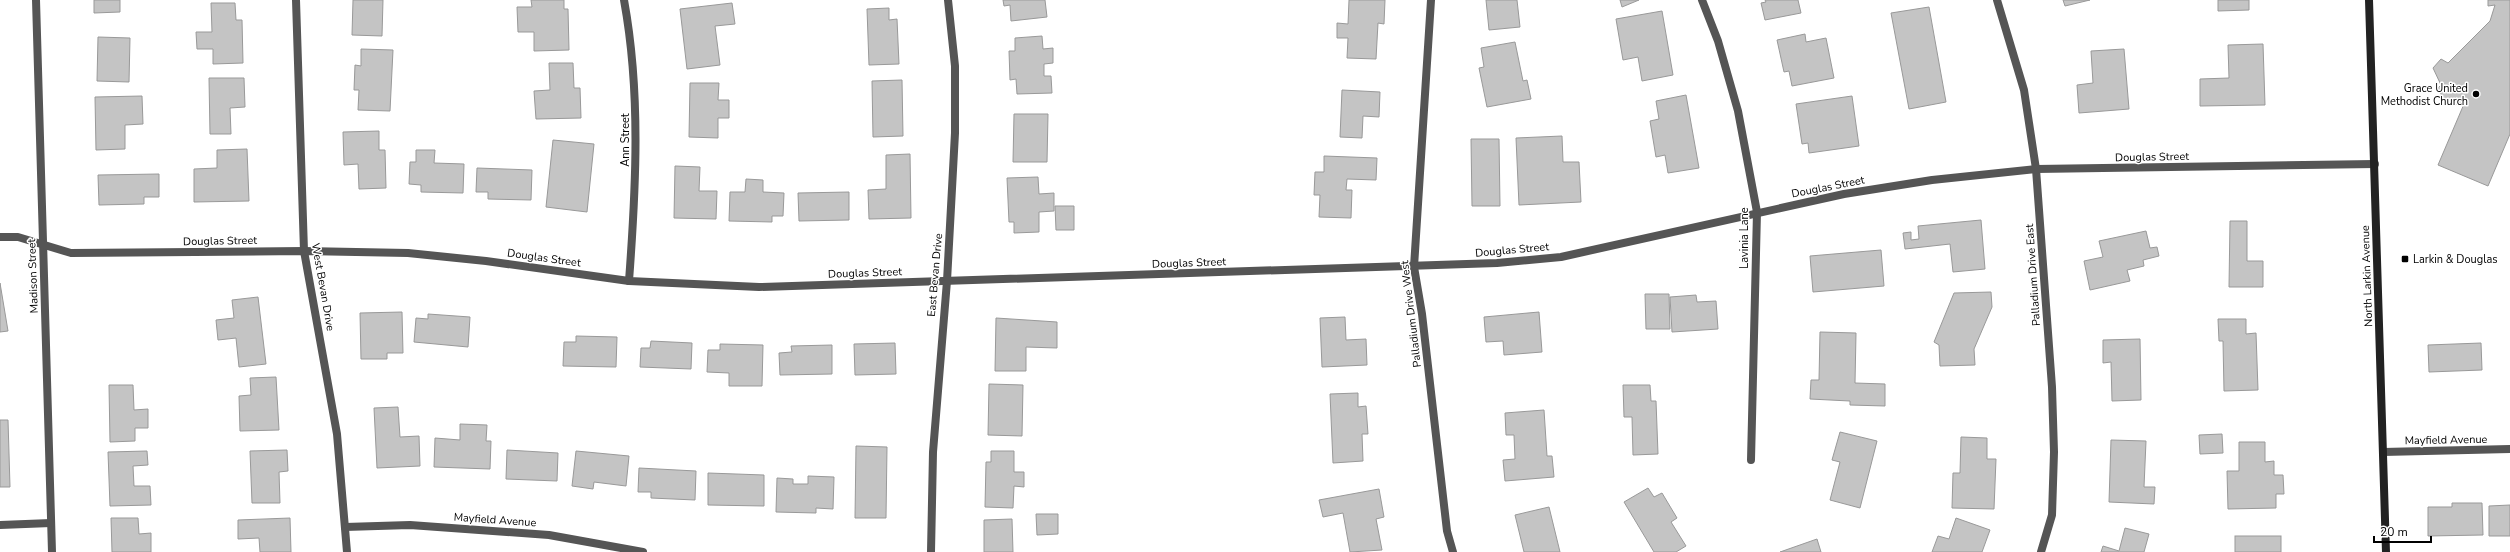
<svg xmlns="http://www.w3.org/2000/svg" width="2510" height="552" viewBox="0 0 2510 552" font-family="'Nunito Sans',sans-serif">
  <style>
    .building { fill: #c4c4c4; stroke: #999 }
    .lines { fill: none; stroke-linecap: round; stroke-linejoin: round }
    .street { stroke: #555; stroke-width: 8 }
    .secondary { stroke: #222; stroke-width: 8 }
    .poi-dot { fill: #000; stroke: #fff; stroke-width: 1.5 }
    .labels { text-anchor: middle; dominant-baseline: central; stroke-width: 3; stroke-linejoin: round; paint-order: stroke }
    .poi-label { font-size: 11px; fill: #000; stroke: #fff; text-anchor: end }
    .street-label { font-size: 11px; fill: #000; stroke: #fff }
  </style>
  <rect width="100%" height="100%" fill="#fff"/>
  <g class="building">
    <polygon points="94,0 120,0 120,12 94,13"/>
    <polygon points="353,0 383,0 382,36 352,35"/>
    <polygon points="531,0 564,0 564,9 568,9 569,50 534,51 534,32 518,32 517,7 532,7"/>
    <polygon points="1003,0 1045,0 1047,17 1011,21 1010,5 1004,6"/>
    <polygon points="1349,0 1385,0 1384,24 1378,23 1376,59 1347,58 1348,38 1337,38 1337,23 1348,24"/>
    <polygon points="1486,0 1517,0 1520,27 1489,30"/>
    <polygon points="1620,0 1639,0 1622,7"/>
    <polygon points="1765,0 1798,0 1801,13 1765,20 1761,3 1766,2"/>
    <polygon points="2063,0 2090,0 2065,6"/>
    <polygon points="2218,0 2249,0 2249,10 2218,11"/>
    <polygon points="2488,0 2510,0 2510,134 2488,186 2438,165 2464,104 2458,102 2456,105 2444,100 2438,88 2441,85 2433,68 2441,59 2448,63 2490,21 2495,5 2488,6"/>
    <polygon points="211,3 235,3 236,20 242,20 243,63 213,64 213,49 197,49 196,32 212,32"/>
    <polygon points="732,3 735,24 715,26 720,65 687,69 680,9"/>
    <polygon points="1929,7 1946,102 1909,109 1891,13"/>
    <polygon points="889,8 889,20 897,19 899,64 869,65 867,9"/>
    <polygon points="1662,11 1673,75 1642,81 1638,57 1623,60 1616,19"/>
    <polygon points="1805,34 1806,42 1826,38 1834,78 1792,86 1789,71 1784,72 1777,40"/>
    <polygon points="1042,36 1043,49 1053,48 1053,63 1044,64 1044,76 1051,76 1052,93 1017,94 1016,79 1010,80 1009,51 1015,51 1015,38"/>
    <polygon points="98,37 130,38 129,82 97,81"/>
    <polygon points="1515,42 1523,81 1527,80 1531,99 1487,107 1479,68 1484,67 1481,48"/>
    <polygon points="2263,44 2265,105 2200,106 2200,79 2229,78 2228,45"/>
    <polygon points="361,49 393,50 390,111 358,110 359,90 354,90 355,65 361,66"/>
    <polygon points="2124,49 2129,109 2079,113 2077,85 2093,83 2091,51"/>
    <polygon points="549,63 573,63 574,88 580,88 581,118 536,119 534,91 550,90"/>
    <polygon points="209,78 244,78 245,107 230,108 231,134 210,134"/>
    <polygon points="902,80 903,136 873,137 872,81"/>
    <polygon points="690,83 719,83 718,100 729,100 729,118 718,118 718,138 689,137"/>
    <polygon points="1342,90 1380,92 1379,117 1363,116 1362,138 1340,137"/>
    <polygon points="1686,95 1699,168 1668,173 1665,155 1656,157 1650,121 1659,119 1656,101"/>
    <polygon points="142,96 143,124 125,125 125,149 96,150 95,97"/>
    <polygon points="1852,96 1859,146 1809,153 1808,143 1802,144 1796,104"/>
    <polygon points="1014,114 1048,114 1047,162 1013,162"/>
    <polygon points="379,131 379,150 385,150 386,188 359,189 358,164 344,165 343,132"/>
    <polygon points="1562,136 1563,162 1579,162 1581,202 1519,205 1516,138"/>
    <polygon points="1471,139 1499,139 1500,206 1472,206"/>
    <polygon points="553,140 594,144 587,212 546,207"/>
    <polygon points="247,149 249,201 194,202 194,169 217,168 217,150"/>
    <polygon points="416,150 435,150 434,163 464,164 463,193 421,192 421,185 409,184 410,162 416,162"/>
    <polygon points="910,154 911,218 869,219 868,190 886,189 886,155"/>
    <polygon points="1324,156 1377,158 1376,180 1347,179 1346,190 1352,190 1351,218 1319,217 1320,195 1314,195 1315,172 1324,172"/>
    <polygon points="675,166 700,167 699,191 717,191 716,219 674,218"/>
    <polygon points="477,168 532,170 531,200 488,199 488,192 476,192"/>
    <polygon points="159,174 159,197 144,197 144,204 99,205 98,175"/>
    <polygon points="1038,177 1039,194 1054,193 1054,211 1039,212 1039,232 1014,233 1014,222 1009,222 1007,178"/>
    <polygon points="746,179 763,180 763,192 784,193 783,216 772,216 772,222 729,221 730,192 745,192"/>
    <polygon points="849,192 849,220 799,221 798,193"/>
    <polygon points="1055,206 1074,206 1074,230 1056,230"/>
    <polygon points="1981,220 1985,269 1953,272 1950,244 1905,249 1903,233 1911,232 1911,240 1919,239 1918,226"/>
    <polygon points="2230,221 2247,221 2247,261 2263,261 2263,287 2229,287"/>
    <polygon points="2146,231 2150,248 2157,247 2159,256 2143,260 2144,266 2127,270 2130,281 2090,290 2084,261 2103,257 2099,241"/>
    <polygon points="1881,250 1884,286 1813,292 1810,256"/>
    <polygon points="0,283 8,331 0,332"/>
    <polygon points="1991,292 1992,307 1974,349 1975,365 1940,366 1939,345 1934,342 1954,293"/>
    <polygon points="1645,294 1669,294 1670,329 1646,329"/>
    <polygon points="1696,295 1697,302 1716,301 1718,329 1672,332 1670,297"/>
    <polygon points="258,297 266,364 239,367 236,338 218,340 216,320 234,318 232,300"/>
    <polygon points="402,312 403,353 387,353 387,359 361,359 360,313"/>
    <polygon points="1539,312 1542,352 1504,355 1503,341 1486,342 1484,317"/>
    <polygon points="428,314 470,317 468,347 414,342 416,318 428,319"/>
    <polygon points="1345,317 1346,340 1366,339 1367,365 1322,367 1320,318"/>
    <polygon points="996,318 1057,322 1057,348 1026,347 1026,371 995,371"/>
    <polygon points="2218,319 2246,319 2246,334 2256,333 2258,390 2224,391 2223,341 2219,341"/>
    <polygon points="1820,332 1856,333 1855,383 1885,384 1885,406 1850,405 1850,401 1810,399 1811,380 1819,380"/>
    <polygon points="576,336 617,337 616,367 563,366 564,342 576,342"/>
    <polygon points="2140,339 2141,400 2112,401 2111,362 2103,363 2103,340"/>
    <polygon points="651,341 692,343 691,369 640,367 641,348 650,348"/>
    <polygon points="895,343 896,374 855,375 854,344"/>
    <polygon points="2481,343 2482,370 2429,372 2428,345"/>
    <polygon points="720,344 763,345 762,386 729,386 729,373 707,372 708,350 720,350"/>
    <polygon points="832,345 832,374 780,375 779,353 792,352 791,346"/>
    <polygon points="276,377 279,430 240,431 239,396 251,395 250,378"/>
    <polygon points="989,384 1023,385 1022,436 988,435"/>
    <polygon points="109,385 133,385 134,410 148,409 148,428 135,428 135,441 110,442"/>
    <polygon points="1623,385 1650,385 1651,401 1656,401 1658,454 1633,455 1632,417 1624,417"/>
    <polygon points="1358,393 1358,407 1366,406 1368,434 1362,434 1363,461 1333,463 1330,394"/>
    <polygon points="398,407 400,437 419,436 420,466 377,468 374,408"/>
    <polygon points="1544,410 1547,456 1552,456 1554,477 1505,481 1503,460 1515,459 1514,435 1506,435 1505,413"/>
    <polygon points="0,420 8,420 10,487 0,487"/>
    <polygon points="460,424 487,425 486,441 491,441 490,469 434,467 435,438 460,440"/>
    <polygon points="1840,432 1877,441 1860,508 1830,500 1840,462 1832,460"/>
    <polygon points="2222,434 2223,453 2200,454 2199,435"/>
    <polygon points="1961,437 1987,438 1987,459 1996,459 1994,509 1952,508 1953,473 1960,473"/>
    <polygon points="2111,440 2146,441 2144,487 2155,487 2154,504 2109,502"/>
    <polygon points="2239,442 2265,442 2265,462 2274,461 2274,475 2283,475 2284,494 2276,494 2276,508 2228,509 2227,471 2239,471"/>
    <polygon points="856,446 887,447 886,518 855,518"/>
    <polygon points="287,450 288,471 279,472 280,503 252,503 250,451"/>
    <polygon points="507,450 558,453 557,481 506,479"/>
    <polygon points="147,451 148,465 133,466 134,486 150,486 151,505 110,506 108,452"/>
    <polygon points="576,451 629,456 626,486 594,482 593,489 572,486"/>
    <polygon points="991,451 1014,451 1014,472 1024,472 1024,487 1014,486 1013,508 985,507 986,462 991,462"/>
    <polygon points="639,468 696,471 695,500 651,498 651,492 638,492"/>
    <polygon points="708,473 764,475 764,506 708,505"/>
    <polygon points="808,476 834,477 833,509 816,508 816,513 776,512 777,478 793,479 793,484 808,484"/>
    <polygon points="1648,488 1654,497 1662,493 1677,518 1671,522 1686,546 1676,552 1654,552 1624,502"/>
    <polygon points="1379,489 1384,517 1376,519 1382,550 1350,552 1343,513 1323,517 1319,500"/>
    <polygon points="2452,503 2482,503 2483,535 2428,536 2428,507 2452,507"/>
    <polygon points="2510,505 2510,536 2489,536 2489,506"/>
    <polygon points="1549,507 1560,552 1524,552 1515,515"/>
    <polygon points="1036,514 1058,514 1058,534 1037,535"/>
    <polygon points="111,518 138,518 139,534 151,533 151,552 112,552"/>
    <polygon points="290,518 291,552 260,552 259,538 238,539 238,520"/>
    <polygon points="1956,518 1990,530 1982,552 1932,552 1938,536 1949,539"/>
    <polygon points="1012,519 1013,552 984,552 984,520"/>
    <polygon points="2125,528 2149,534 2144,552 2101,552 2103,546 2119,551"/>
    <rect x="2235" y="536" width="46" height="16"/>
    <polygon points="1817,539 1821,552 1780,552"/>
  </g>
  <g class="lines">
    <g class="street">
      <polyline points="36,0 52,552"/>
      <polyline points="296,0 304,251 337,434 347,552"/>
      <path d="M624 0C641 93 636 187 629 281"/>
      <polyline points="1431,0 1414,267 1422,314 1447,531 1453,552"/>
      <polyline points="1702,0 1718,41 1738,111 1757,212 1751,460"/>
      <polyline points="1997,0 2024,90 2036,169 2052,387 2054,452 2052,515 2041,552"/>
      <polyline points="0,237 18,237 71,253 304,251 408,253 486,261 629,281 759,287 1497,263 1561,257 1844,194 1932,180 2036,169 2375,164"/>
      <polyline points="2383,452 2510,449"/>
      <polyline points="0,525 51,523"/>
      <polyline points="345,527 410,525 549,535 643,552"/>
      <polyline points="931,552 933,452 947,281 955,133 955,66 948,0"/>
    </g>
    <polyline class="secondary" points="2369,0 2386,552"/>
  </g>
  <g class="poi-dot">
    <circle cx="2476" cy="94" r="4"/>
    <rect x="2401" y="255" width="8" height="8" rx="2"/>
  </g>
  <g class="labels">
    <g class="poi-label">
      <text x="2468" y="88">Grace United<tspan x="2468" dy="13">Methodist Church</tspan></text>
      <text x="2413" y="259" text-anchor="start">Larkin &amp; Douglas</text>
    </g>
    <g class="street-label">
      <text transform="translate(625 140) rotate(-90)">Ann Street</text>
      <text transform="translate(2152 157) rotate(-1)">Douglas Street</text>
      <text transform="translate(1828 187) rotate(-11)">Douglas Street</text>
      <text transform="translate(1744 238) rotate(-90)">Lavinia Lane</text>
      <text transform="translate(220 241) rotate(-1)">Douglas Street</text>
      <text transform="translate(1512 250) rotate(-5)">Douglas Street</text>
      <text transform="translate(544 258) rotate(8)">Douglas Street</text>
      <text transform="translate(1189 263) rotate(-2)">Douglas Street</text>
      <text transform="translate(865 273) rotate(-2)">Douglas Street</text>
      <text transform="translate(935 275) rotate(-85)">East Bevan Drive</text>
      <text transform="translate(2033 275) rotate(-94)">Palladium Drive East</text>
      <text transform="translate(33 276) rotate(-92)">Madison Street</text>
      <text transform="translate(2367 276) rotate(-92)">North Larkin Avenue</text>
      <text transform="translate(323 287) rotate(80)">West Bevan Drive</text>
      <text transform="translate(1411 314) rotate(-97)">Palladium Drive West</text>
      <text transform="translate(2446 440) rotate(-1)">Mayfield Avenue</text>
      <text transform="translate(495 520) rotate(4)">Mayfield Avenue</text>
    </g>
  </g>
  <path d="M2374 536v6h57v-6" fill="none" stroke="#000000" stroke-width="2"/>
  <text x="2380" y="536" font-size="12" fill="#000000" stroke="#ffffff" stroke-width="3" paint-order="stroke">20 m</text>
</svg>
